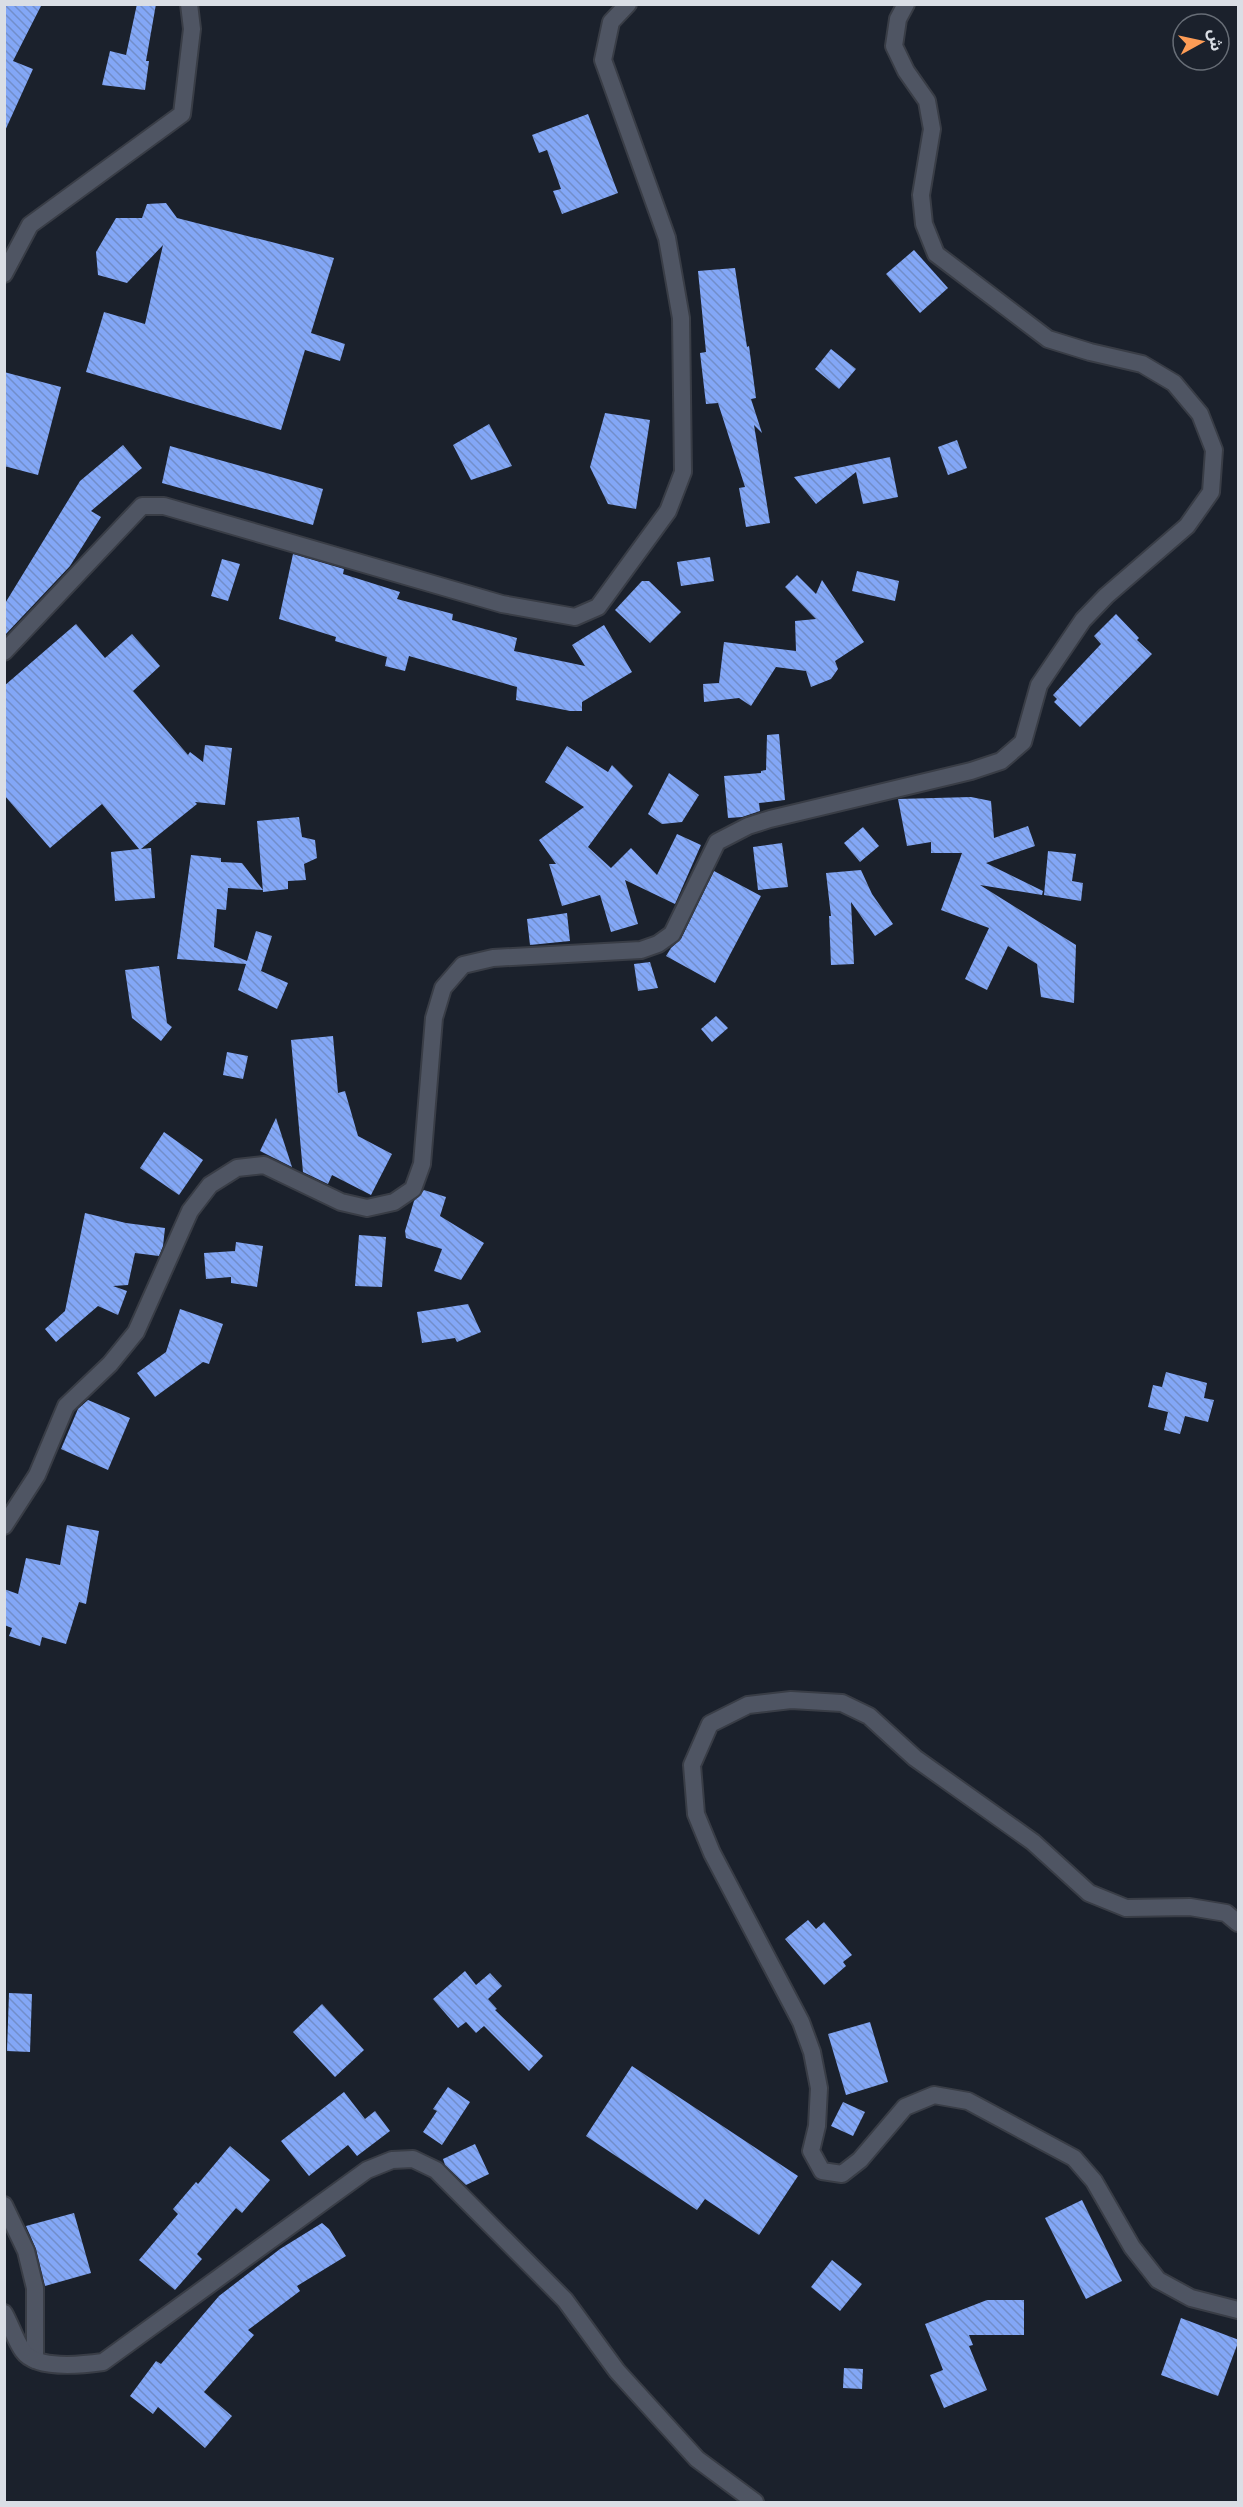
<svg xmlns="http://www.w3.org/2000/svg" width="1243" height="2507" viewBox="0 0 1243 2507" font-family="Poppins,'Noto Sans Arabic',sans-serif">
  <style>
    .building { fill: url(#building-back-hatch) }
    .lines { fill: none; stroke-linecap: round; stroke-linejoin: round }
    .minor-casing { stroke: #393d46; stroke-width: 20 }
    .tertiary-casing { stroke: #393d46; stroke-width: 20 }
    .minor { stroke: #4f5563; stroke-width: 16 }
    .tertiary { stroke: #4f5563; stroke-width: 16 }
  </style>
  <defs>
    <pattern id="building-back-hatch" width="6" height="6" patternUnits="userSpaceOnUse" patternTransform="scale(1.5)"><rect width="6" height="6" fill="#83a7f6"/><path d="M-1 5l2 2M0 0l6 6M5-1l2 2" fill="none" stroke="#728eca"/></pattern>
  </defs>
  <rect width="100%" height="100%" fill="#1b212c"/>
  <g class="building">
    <polygon points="4,4 42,4 13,61 33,69 4,133"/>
    <polygon points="137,4 156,4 146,61 149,61 145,90 102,85 110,51 126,55"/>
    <polygon points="588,114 618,193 562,214 553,191 561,189 547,150 539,153 532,135"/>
    <polygon points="166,203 177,218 334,258 311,333 345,344 340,361 305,350 281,430 86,372 104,312 145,324 163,245 127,283 98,275 96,252 116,218 142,218 147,204"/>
    <polygon points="914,250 948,288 920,313 886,274"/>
    <polygon points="735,268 747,347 749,346 756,398 751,399 762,433 754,425 770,523 746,527 739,488 745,487 718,403 706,404 700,353 706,352 698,271"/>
    <polygon points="831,349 856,369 839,389 815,369"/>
    <polygon points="4,372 61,387 38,475 4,466"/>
    <polygon points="605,413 650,420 636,509 608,504 590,467"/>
    <polygon points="489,424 512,466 471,480 453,445"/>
    <polygon points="957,440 967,468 948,475 938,447"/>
    <polygon points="123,445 142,468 91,511 101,517 70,566 4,636 4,605 80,481"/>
    <polygon points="170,446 323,489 313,525 162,483"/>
    <polygon points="890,457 898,497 863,504 856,472 816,504 794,477"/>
    <polygon points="293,554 344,569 343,574 400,592 397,599 453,614 452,620 517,638 514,651 585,666 572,645 604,625 632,672 582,702 582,711 570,711 516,700 517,687 409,656 405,671 385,666 387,657 335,641 336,637 279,619"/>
    <polygon points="710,557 714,581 681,586 677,562"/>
    <polygon points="222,559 240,564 228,601 211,596"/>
    <polygon points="857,571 899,581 895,601 852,591"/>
    <polygon points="797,575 816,594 822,580 864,642 835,661 838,669 831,679 811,687 806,671 776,667 751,706 739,698 704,702 703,684 719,683 724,642 796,651 795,621 816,619 785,587"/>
    <polygon points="642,581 649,581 681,612 650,643 615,610"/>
    <polygon points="1116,614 1139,638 1137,640 1152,654 1080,727 1054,702 1057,699 1053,695 1101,644 1094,636"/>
    <polygon points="76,624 105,658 132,634 160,666 133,691 188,755 190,752 203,762 205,745 232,748 225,805 195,802 197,804 141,849 151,848 155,898 115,901 111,852 139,849 102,804 50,848 4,795 4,686"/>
    <polygon points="779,734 785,800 759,803 760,811 742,817 728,818 724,776 761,773 761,771 766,770 767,735"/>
    <polygon points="567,746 608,772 612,765 633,786 588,847 611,868 631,848 657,875 677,834 701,845 675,904 625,880 638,924 611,932 600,895 562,906 549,864 556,864 539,840 584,807 545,782"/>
    <polygon points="669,773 699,795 682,822 662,824 648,814"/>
    <polygon points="971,797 991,801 994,838 1028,826 1035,846 986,863 1043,891 1042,895 980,885 1076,945 1074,1003 1041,997 1037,964 1008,946 987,990 965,979 989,928 941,910 962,853 931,853 931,842 907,846 898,799"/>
    <polygon points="299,817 302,837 315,840 317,858 304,864 306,880 288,881 288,889 263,892 257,821"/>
    <polygon points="863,827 879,846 860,862 844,843"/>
    <polygon points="782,843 788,887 758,890 753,847"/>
    <polygon points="1048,851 1076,854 1072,881 1083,883 1081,901 1044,895"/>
    <polygon points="191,855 221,858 221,862 242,863 263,890 228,888 226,910 217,909 214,947 247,961 256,931 272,936 261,971 288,983 277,1009 238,990 246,964 177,959"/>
    <polygon points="861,870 872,894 893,924 875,936 851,902 854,964 831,965 829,916 831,916 826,873"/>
    <polygon points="714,871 761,896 715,983 666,956 671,948 681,939"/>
    <polygon points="567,913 570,941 530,945 527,919"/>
    <polygon points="650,962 658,988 638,991 634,964"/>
    <polygon points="159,966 167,1023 172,1027 161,1041 132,1018 125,970"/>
    <polygon points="716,1016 728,1028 712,1042 701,1029"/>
    <polygon points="333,1036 338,1093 345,1091 358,1136 392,1154 371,1195 332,1175 328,1184 303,1172 291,1040"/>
    <polygon points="227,1052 248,1056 243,1079 223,1075"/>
    <polygon points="276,1118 292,1167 260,1151"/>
    <polygon points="164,1132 203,1160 179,1195 140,1168"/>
    <polygon points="424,1190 446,1197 440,1216 484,1243 461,1280 434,1271 442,1249 406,1238 405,1231 414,1201"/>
    <polygon points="85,1213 126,1223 165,1228 163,1246 159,1256 135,1253 128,1285 113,1286 127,1291 118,1315 98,1306 56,1342 45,1329 65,1311"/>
    <polygon points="359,1235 386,1237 382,1287 355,1286"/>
    <polygon points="236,1242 263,1246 257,1287 231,1283 231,1277 206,1279 204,1253 235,1251"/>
    <polygon points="468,1304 481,1332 457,1342 455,1338 422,1343 417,1312"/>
    <polygon points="180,1309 223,1324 209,1364 203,1362 155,1397 137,1373 166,1352"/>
    <polygon points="1166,1372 1207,1383 1204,1398 1214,1400 1208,1422 1185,1416 1180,1434 1164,1430 1168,1412 1148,1407 1153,1385 1162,1387"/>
    <polygon points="88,1400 130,1418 108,1470 61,1449 78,1409"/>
    <polygon points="67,1525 99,1531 86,1604 79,1602 66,1644 42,1637 40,1646 9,1636 12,1628 4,1625 4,1589 18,1594 26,1558 60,1565"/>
    <polygon points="808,1920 816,1929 824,1922 852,1955 843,1962 846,1966 824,1985 785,1939"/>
    <polygon points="465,1971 476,1985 490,1973 502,1986 488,1999 497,2009 495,2010 543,2056 529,2071 484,2026 476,2033 466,2022 458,2028 433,1999"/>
    <polygon points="9,1993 32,1994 30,2052 7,2051"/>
    <polygon points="322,2004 364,2050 335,2077 293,2032"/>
    <polygon points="870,2022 888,2082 846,2095 828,2034"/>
    <polygon points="632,2066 798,2176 759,2235 705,2199 697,2210 586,2136"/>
    <polygon points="448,2087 470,2102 442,2145 423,2132 437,2111 433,2109"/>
    <polygon points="344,2092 365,2119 375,2111 390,2131 357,2156 348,2145 309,2176 281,2141"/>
    <polygon points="843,2102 865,2112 853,2136 831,2126"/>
    <polygon points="475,2144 489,2174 466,2185 445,2165 443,2159"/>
    <polygon points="230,2146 270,2180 242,2213 236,2208 197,2254 202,2259 175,2290 139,2260 178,2214 173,2209 196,2182 198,2184"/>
    <polygon points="1082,2200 1122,2281 1086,2299 1045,2218"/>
    <polygon points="74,2213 91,2273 45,2286 36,2249 26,2226"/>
    <polygon points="322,2223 329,2229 346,2256 297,2286 300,2291 248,2330 254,2335 204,2392 232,2416 205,2448 158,2407 153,2414 130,2396 156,2361 161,2364 219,2296 280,2249"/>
    <polygon points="832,2260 862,2284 840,2311 811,2287"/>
    <polygon points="987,2300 1024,2300 1024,2335 969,2335 973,2345 969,2346 987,2390 944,2408 930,2375 943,2370 925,2324"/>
    <polygon points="1181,2318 1239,2340 1218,2396 1161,2375"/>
    <polygon points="844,2368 863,2369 862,2389 843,2388"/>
  </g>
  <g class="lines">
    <g class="minor-casing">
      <g id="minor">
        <polyline points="4,274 30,225 182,114 192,29 189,4"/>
        <polyline points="4,1526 37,1475 66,1406 110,1364 136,1332 190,1211 210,1185 237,1168 264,1165 341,1202 367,1208 394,1202 413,1189 422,1164 434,1018 443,988 463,965 493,958 641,950 658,944 672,934 717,842 748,826 770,819 971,771 1001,761 1023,742 1039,685 1083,620 1106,596 1187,526 1211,492 1214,450 1200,414 1174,383 1142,364 1090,352 1048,339 936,254 924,224 921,195 932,129 927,101 906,71 894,46 898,19 906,4"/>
        <polyline points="1238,1923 1226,1913 1190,1907 1126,1908 1089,1893 1033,1842 915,1758 869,1716 842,1703 791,1700 748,1705 710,1724 692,1765 696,1814 712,1853 801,2022 812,2052 819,2088 817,2126 811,2151 822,2171 842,2174 860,2160 905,2107 934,2095 968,2101 1074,2158 1094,2181 1132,2247 1158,2280 1191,2298 1238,2310"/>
        <polyline points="4,2205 26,2251 35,2288 35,2360"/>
      </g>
    </g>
    <g class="tertiary-casing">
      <g id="tertiary">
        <polyline points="4,652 142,506 164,506 502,604 575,617 598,607 668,511 683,472 681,318 667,238 603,60 611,22 628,4"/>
        <path d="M4 2313C11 2325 15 2340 23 2351 36 2370 82 2365 103 2362L367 2170 392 2160 413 2159 436 2170 565 2300 617 2371 697 2459 755 2502"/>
      </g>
    </g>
    <use href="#minor" class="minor"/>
    <use href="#tertiary" class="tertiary"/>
  </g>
  <rect width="1243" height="2507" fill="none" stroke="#dadee5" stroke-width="12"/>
  <g transform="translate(1201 42) rotate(82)"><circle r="28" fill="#1b212c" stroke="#676d76" stroke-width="1.5"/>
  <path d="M0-4.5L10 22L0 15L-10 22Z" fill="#fd9c56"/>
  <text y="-9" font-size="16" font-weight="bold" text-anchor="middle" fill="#dadee5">ش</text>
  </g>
</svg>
